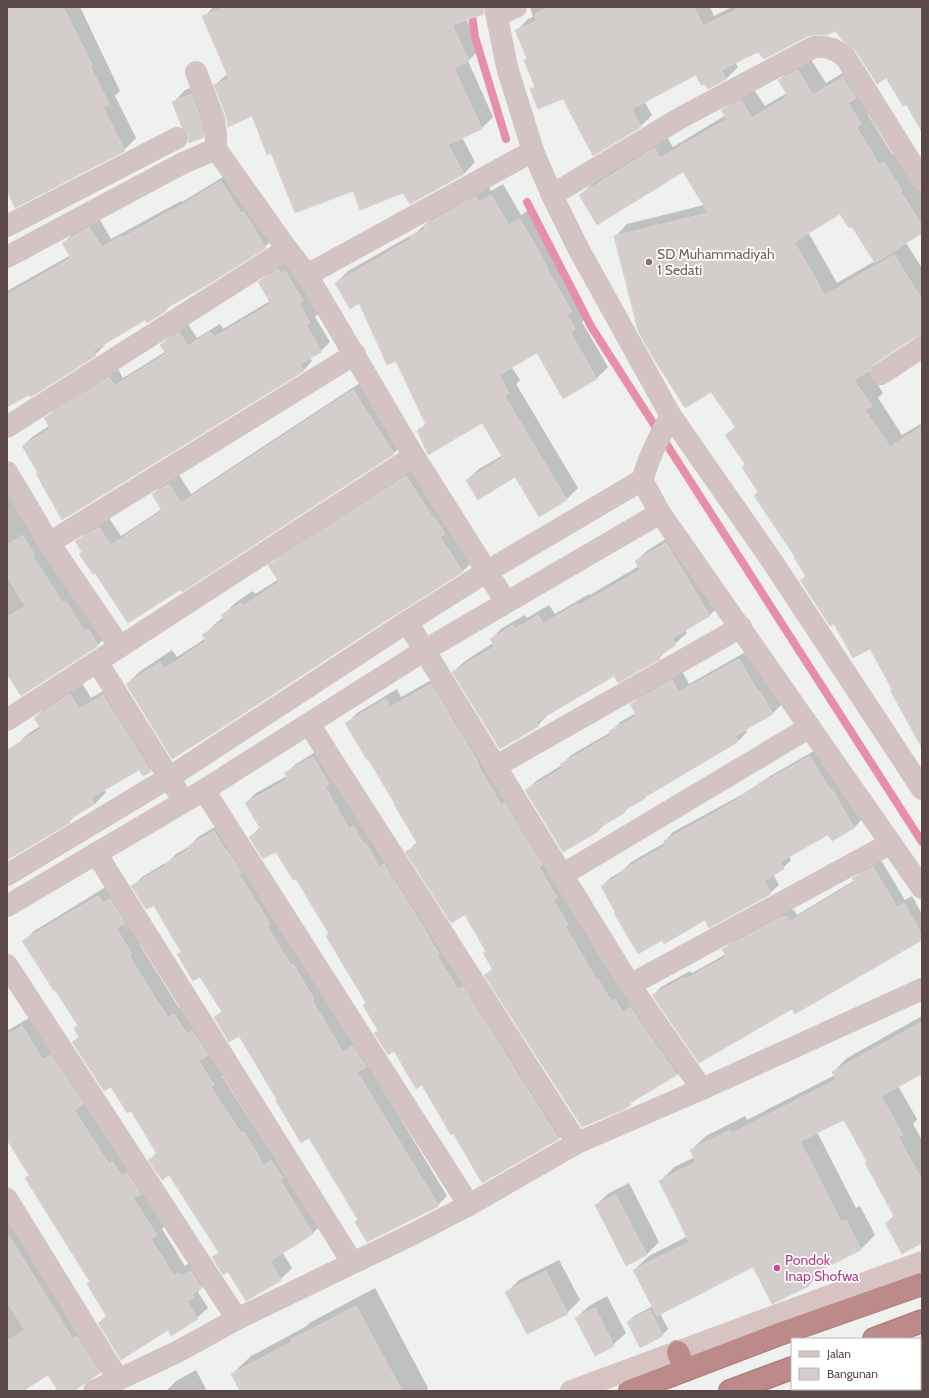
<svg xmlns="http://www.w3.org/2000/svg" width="929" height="1398" viewBox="0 0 929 1398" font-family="Cabin,sans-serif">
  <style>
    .shadow { fill: #0003; fill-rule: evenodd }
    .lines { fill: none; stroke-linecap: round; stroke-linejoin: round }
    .stream { stroke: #e78ea8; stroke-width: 8 }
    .building { fill: #d3cdcc; stroke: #dad4d3 }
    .highway-casing { stroke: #a77674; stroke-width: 24 }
    .street { stroke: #d3c3c3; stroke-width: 22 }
    .secondary { stroke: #d7c3c2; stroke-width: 22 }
    .highway { stroke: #bb8a89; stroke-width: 22 }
    .education-dot { fill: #8d6e63; stroke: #fff; stroke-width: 1.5 }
    .hotel-dot { fill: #d1479c; stroke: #fff; stroke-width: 1.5 }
    .labels { text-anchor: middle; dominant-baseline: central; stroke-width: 3.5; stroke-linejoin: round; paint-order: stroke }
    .education-label { font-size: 14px; fill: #785e54; stroke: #fff; text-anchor: start }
    .hotel-label { font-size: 14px; fill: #b23c85; stroke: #fff; text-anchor: start }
  </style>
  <rect width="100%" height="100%" fill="#eff1f0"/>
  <g class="shadow">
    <polygon points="7,7 80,7 120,91 115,96 136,138 124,150 7,138"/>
    <polygon points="213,7 469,7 465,16 480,49 468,61 493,117 482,128 462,137 475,162 464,174 404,192 353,190 272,152 253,115 227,114 215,85 228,73 204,17"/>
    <polygon points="530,7 710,7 714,16 732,7 922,7 922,131 906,103 886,76 857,51 836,29 813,34 759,50 735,62 738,67 727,78 708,88 697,73 644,101 652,115 641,126 593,155 564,98 532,89 535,85 525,61 527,58 517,30 528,19 533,17"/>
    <path d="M810 58 826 83 856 65 873 111 868 115 892 154 897 151 922 194V232L906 243 922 268V334L915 336 878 360 868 369 883 393 878 398 902 435 922 423V744L870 647 834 623 801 580 806 575 759 492 746 464 727 435 736 426 615 237 627 224 704 205 684 171 580 195 593 183 667 137 673 147 726 115 723 110 735 98 753 88 765 106 787 93 779 81 791 68ZM840 212 852 225 875 261 837 283 808 232Z"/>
    <polygon points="204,83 216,123 203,136 189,132 173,103 185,90"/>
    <polygon points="231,172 274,237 265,247 171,305 166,310 147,322 145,318 104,344 105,345 95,355 7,406 7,291 71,255 64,243 73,233 99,218 111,239 181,201 182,202"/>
    <polygon points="503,184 521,215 532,208 558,254 557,255 582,300 578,304 586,317 582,322 608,367 596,379 537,352 511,366 520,380 516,384 578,488 566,500 516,476 467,480 479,469 503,455 483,421 418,431 426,423 397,359 360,302 336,283 348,271 417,232 435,215 488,186 491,191"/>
    <polygon points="288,261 319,313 315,317 330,342 321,351 310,357 312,361 304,370 63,519 39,472 23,446 32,437 49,426 45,419 54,410 118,369 123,378 165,352 161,345 170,336 188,324 197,338 220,324 223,329 270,301 259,282 268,273"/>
    <polygon points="363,381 403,444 394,453 182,591 83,552 77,542 86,532 109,518 121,536 162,509 153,494 162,485 179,475 191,494"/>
    <polygon points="418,465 475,559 463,571 172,757 127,684 139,672 172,650 177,657 206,638 204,635 216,623 224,617 223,615 235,603 253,591 255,594 279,579 270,565 282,553"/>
    <polygon points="7,484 108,635 98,645 21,695 7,666"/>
    <polygon points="677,532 721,604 710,615 685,630 687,633 659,658 618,681 614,675 549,713 549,714 538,725 453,672 465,661 493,643 491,639 502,628 525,615 527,618 549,605 555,614 589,594 590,595 639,566 636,561 648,550"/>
    <polygon points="749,650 782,704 772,714 746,729 747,732 738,741 630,806 624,813 606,823 598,831 526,791 536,781 562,765 562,764 571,755 611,732 620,722 636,713 632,704 641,695 682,671 689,684"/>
    <polygon points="442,674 687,1064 677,1075 637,1098 630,1104 486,975 493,968 487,951 465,913 407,852 417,842 396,803 347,723 357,713 397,689 401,697"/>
    <polygon points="82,683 91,698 115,684 161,760 150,771 139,768 104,789 106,792 95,804 77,814 69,822 7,859 7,754 29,733 40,726 35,718 46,706"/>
    <polygon points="323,747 569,1128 559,1138 482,1182 454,1132 422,1084 394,1050 327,936 329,933 296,877 276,850 250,837 261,827 246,803 256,793 287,776 286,773 296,764"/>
    <polygon points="819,748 862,819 854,828 828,833 789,856 791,860 783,868 773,874 779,885 770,893 705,919 662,939 602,886 610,878 622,871 631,862 666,842 665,841 673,832 743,794 772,775"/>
    <polygon points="223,822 447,1196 438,1205 359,1220 310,1137 279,1100 239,1035 215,1017 222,1011 200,976 178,955 182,951 154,904 133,886 142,877 170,860 176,854 190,846 198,837"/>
    <polygon points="881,860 905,900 912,896 922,914 922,938 792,1007 653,995 661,987 690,971 692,973 726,954 723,949 731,942 791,909 792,910 794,910 797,915 855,880 854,878 861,871"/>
    <polygon points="109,885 142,942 140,945 179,1008 186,1004 224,1073 222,1076 252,1123 255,1121 324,1222 313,1233 282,1252 292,1268 281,1279 228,1271 213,1258 219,1251 169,1174 150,1160 157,1152 131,1110 73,1042 80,1036 75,1028 78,1025 23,942 34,931"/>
    <polygon points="32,1016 167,1224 162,1229 185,1266 190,1263 212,1277 198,1292 208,1308 197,1318 168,1329 99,1323 107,1315 91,1282 26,1178 29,1174 7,1139 7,1031"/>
    <polygon points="922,1016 922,1072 898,1086 917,1119 913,1124 922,1140 922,1242 886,1223 895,1215 868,1161 844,1118 817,1132 856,1208 860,1206 875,1235 861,1249 822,1268 823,1270 809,1285 773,1302 754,1265 660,1313 668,1329 662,1335 628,1322 634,1316 653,1306 634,1270 649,1256 688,1236 660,1182 674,1167 695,1157 691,1150 706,1136 745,1116 747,1120 835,1075 833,1072 847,1058"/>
    <polygon points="629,1183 659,1242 646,1255 596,1205 609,1193"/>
    <polygon points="7,1200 110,1362 99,1373 71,1391 59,1391 48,1374 21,1391 7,1391"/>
    <polygon points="559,1260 580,1300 567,1313 507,1292 519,1280"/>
    <polygon points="375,1288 428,1388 426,1391 241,1391 232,1374 251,1356 305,1327 311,1322"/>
    <polygon points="607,1296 626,1333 613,1345 576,1318 589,1306"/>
    <polygon points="922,1366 922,1391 859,1391 862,1389 920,1389 920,1367"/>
    <polygon points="196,1370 207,1391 166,1391 176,1381"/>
  </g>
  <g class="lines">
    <g class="stream">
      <polyline points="471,7 475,37 506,139"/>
      <polyline points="527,202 592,328 922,842"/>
    </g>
  </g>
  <g class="building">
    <polygon points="7,7 63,7 92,65 90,66 109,104 103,107 125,151 15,208 7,191"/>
    <polygon points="225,7 483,7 484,14 452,25 469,61 454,68 482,129 448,145 464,174 410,204 403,193 360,210 353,191 295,213 271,153 267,155 252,116 228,127 226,115 214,85 229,79 202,16"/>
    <polygon points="549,7 694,7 703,26 742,7 922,7 922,132 906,104 903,106 886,78 877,84 856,51 842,40 836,31 827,35 814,35 808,36 764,59 758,52 721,70 727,79 708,89 705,84 701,85 696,75 632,109 641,127 593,156 563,99 538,109 530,89 535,87 524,60 527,59 515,30 537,21 534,15"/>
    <polygon points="798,70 813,95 843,77 856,98 848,103 861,124 856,127 880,165 884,162 902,190 900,191 922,225 922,233 875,263 852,227 849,228 840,214 794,242 825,295 894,255 922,299 922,335 915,337 874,364 870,370 854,380 872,406 865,410 890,447 922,426 922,748 890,690 892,689 870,649 853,658 834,624 830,626 800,580 806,577 794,557 795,557 754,496 758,492 742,467 745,464 725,435 736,428 711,392 685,408 651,354 638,331 614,236 708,213 683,172 597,225 579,195 653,149 655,149 660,158 727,119 721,110 741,100 752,118 788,96 778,80"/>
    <polygon points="191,94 202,122 204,137 189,143 188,133 182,127 172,102"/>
    <polygon points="221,181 241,213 244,212 266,248 209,284 165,309 166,311 147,323 145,320 93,351 96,356 31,397 29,395 7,407 7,295 71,258 62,243 89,227 102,247 121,236 122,238 171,210 172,211"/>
    <polygon points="491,195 509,225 520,219 547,266 546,267 572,312 567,315 575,329 570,332 597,379 563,399 537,353 499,375 509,393 504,395 567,500 539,517 515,477 478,500 466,480 503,458 482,423 428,455 417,430 426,425 396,361 387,365 359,303 350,309 335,283 411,239 410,237 425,229 423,226 476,196 479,202"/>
    <polygon points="278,269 281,274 285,271 303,301 299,303 310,323 306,325 322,352 300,364 304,371 62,520 36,474 38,473 22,446 50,429 44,418 109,377 114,386 166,354 160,345 179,332 188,346 210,332 214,337 271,304 258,282"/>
    <polygon points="353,390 394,454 182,592 180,590 128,623 95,573 93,574 79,554 82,552 75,541 99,527 111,545 162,511 152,494 169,484 181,503"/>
    <polygon points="406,476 433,518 434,517 445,534 440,537 463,572 373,629 220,729 172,759 126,684 160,662 164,669 206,641 202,635 225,620 221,615 241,603 243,606 279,582 268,565"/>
    <polygon points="22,535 34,554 32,555 63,603 66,601 84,631 88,629 98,646 21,696 7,674 7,617 25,606 7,577 7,545"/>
    <polygon points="666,543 710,616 672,638 676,645 658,656 660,659 618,683 614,676 536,722 539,726 500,749 452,672 494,647 490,639 513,625 515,629 538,615 543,624 577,604 578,606 640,570 635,561"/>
    <polygon points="739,659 758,692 760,691 773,714 735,736 738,742 645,797 646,798 623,811 624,813 597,829 599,831 563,852 525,790 563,768 560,764 611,735 609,731 637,716 630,704 672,680 679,692"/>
    <polygon points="431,684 478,762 477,763 501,805 504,803 542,865 539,867 557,898 553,900 568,924 565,926 597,980 598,979 611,1001 615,999 623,1012 630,1007 677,1075 630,1103 631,1105 625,1109 582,1127 484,975 493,970 483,953 486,952 465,915 451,923 405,852 418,845 394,804 395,804 368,759 367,760 345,723 386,699 390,707"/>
    <polygon points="70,694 79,709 103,695 151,772 143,776 139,770 91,798 95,804 68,820 70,823 7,860 7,750 41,729 34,718"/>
    <polygon points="810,756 830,790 832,789 854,828 832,841 828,835 780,862 784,869 764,881 771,894 709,928 705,920 664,944 662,940 638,954 614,913 615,912 601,886 623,873 621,871 666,845 664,841 737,800 737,799 762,783"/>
    <polygon points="313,757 329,784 325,786 349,829 354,826 364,845 366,844 380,867 384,864 429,936 428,936 439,954 437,955 458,990 463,987 559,1139 482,1183 453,1133 451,1135 422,1085 416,1089 394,1051 388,1055 374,1033 378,1031 363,1005 366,1003 326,936 329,934 296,879 293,880 276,852 263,859 249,837 261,830 245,803 288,779 284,773"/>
    <polygon points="214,831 226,851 227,850 242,872 239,874 270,924 267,926 291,965 293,964 314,999 312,1000 343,1052 353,1046 366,1067 357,1072 439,1206 367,1242 355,1222 358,1220 309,1138 301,1143 276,1101 277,1100 239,1036 229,1042 214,1017 222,1012 200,977 193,981 177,954 181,952 154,906 146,909 131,886 166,865 165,864 189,849 188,846"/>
    <polygon points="873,867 897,907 904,903 922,935 922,940 795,1014 792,1009 699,1063 652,995 683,978 684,980 726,957 722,949 783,916 784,917 786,916 789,922 855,882 852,878"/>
    <polygon points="98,896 103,903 110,899 125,923 116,928 132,954 129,956 168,1018 174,1014 187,1034 192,1031 208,1055 199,1061 214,1085 211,1087 241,1133 244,1132 264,1165 271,1160 283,1178 280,1180 313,1234 270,1261 282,1280 246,1301 228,1272 223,1275 212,1257 219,1253 169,1175 162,1180 148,1160 157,1154 131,1111 127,1113 111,1087 104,1091 72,1042 79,1038 74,1028 78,1026 55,990 54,991 22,941"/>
    <polygon points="922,1022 922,1074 881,1096 903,1135 898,1137 922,1180 922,1243 902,1254 885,1223 895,1218 865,1163 867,1162 844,1120 800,1141 841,1222 846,1220 861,1250 805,1278 809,1286 772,1304 753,1267 657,1316 633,1270 689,1242 659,1181 696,1162 690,1150 730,1130 732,1133 836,1080 832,1072"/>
    <polygon points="22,1026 43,1060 51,1055 83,1104 74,1110 109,1164 112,1161 122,1176 127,1173 141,1194 133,1198 157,1235 151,1239 174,1276 179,1273 181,1276 191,1271 202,1288 192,1294 194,1297 187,1301 198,1319 171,1336 168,1330 121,1360 98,1323 107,1317 87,1284 90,1282 25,1178 29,1175 7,1140 7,1035"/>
    <polygon points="616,1195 647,1255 626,1266 595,1205"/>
    <polygon points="7,1233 73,1339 77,1336 100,1373 74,1391 58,1391 48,1375 23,1391 7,1391 7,1341 25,1330 7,1302"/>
    <polygon points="546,1271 568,1314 527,1334 505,1292"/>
    <polygon points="356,1306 402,1391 240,1391 231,1374 292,1342 291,1340"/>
    <polygon points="595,1308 614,1346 595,1356 575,1318"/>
    <polygon points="650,1310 663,1336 640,1348 627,1322"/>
  </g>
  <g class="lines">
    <g class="highway-casing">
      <g id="highway">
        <polyline points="874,1339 922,1321"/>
        <polyline points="678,1352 685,1370"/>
        <polyline points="630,1391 777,1335 922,1284"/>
        <polyline points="730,1391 792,1368"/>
      </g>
    </g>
    <g class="street">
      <polyline points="495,7 507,67 533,151 552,195 578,248 671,416 772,561 922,789"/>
      <polyline points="497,15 516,7"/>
      <polyline points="196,72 214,119 216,134 216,149 287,249 307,275 414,456 506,602"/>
      <path d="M552 195 682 117 814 47C828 46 836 49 846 58L922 180"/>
      <polyline points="7,226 177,138"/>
      <polyline points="7,257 183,163 216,149"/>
      <polyline points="307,275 533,151"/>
      <polyline points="881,374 922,347"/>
      <polyline points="7,427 287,249"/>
      <polyline points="7,472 49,543 120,647"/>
      <polyline points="642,480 660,513 922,888"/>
      <polyline points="49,543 355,354"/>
      <polyline points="407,622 630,985 702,1089"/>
      <polyline points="98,663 176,789"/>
      <polyline points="7,720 414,456"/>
      <polyline points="309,724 577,1143"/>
      <polyline points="496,766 741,627"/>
      <polyline points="204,790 469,1205"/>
      <polyline points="96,853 352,1262"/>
      <path d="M7 875 170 777 407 622 486 572 642 480C649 457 659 436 671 416"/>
      <polyline points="562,875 810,727"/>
      <polyline points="7,906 204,790 425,650 660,513"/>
      <polyline points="7,965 237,1319"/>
      <polyline points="630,985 891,843"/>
      <polyline points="7,1199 118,1379"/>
      <polyline points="94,1391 177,1352 237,1319 413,1234 469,1205 577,1143 702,1089 922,989"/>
    </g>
    <g class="secondary">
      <polyline points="920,1350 922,1350"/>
      <polyline points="571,1391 922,1262"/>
      <polyline points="807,1391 813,1389"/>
    </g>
    <use href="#highway" class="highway"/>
  </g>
  <circle class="education-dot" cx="649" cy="262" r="4"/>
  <circle class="hotel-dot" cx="777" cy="1268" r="4"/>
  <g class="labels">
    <g class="education-label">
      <text x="657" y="254">SD Muhammadiyah<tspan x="657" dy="16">1 Sedati</tspan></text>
    </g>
    <g class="hotel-label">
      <text x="785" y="1260">Pondok<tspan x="785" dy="16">Inap Shofwa</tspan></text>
    </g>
  </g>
  <rect width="929" height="1398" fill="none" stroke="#5b4848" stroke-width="16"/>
  <rect x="791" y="1338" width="130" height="52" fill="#ffffff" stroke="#bdb6b6"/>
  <rect x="799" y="1351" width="20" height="6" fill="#d7c3c2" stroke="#bdb6b6"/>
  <text x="827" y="1358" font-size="12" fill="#5b4848">Jalan</text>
  <rect x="799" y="1368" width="20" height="12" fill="#d3cdcc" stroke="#bdb6b6"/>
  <text x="827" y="1378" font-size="12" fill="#5b4848">Bangunan</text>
</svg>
